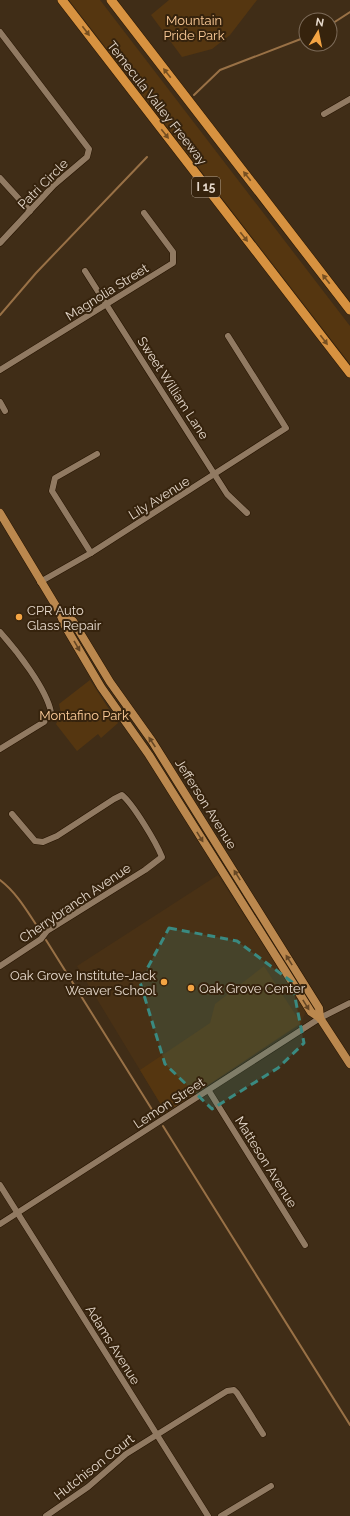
<svg xmlns="http://www.w3.org/2000/svg" width="350" height="1516" viewBox="0 0 350 1516" font-family="Raleway,sans-serif">
  <style>
    .built { fill: #493115 }
    .green { fill: #553610 }
    .lines { fill: none; stroke-linecap: round; stroke-linejoin: round }
    .stream { stroke: #997146; stroke-width: 2 }
    .minor-casing { stroke: #261401; stroke-width: 7 }
    .major-casing { stroke: #261401; stroke-width: 9 }
    .highway-casing { stroke: #261401; stroke-width: 10 }
    .minor { stroke: #917a62; stroke-width: 6 }
    .major { stroke: #bb884e; stroke-width: 8 }
    .highway { stroke: #d79240; stroke-width: 9 }
    .oneway { fill: #764f21 }
    .oneway2 { fill: #654624 }
    .marked { fill: #3a8a81; fill-opacity: 0.2; stroke: #3a8a81; stroke-width: 3; stroke-dasharray: 8 5; stroke-linejoin: round }
    .poi-dot { fill: #f4a443; stroke: #36230d; stroke-width: 1.5 }
    .labels { text-anchor: middle; dominant-baseline: central; stroke-width: 4; stroke-linejoin: round; paint-order: stroke }
    .shield { fill: #36230d; stroke: #b0a292; stroke-width: 1 }
    .shield-label { font-size: 12px; font-weight: bold; fill: #e5d8cb }
    .park-label { font-size: 13px; fill: #fdcc99; stroke: #36230d }
    .street-label { font-size: 13px; fill: #e5d8cb; stroke: #36230d }
    .poi-label { font-size: 13px; fill: #e5d8cb; stroke: #36230d; text-anchor: start }
  </style>
  <rect width="100%" height="100%" fill="#402d17"/>
  <polygon class="built" points="218,875 306,1011 301,1024 166,1113 77,966"/>
  <g class="green">
    <polygon points="69,0 100,0 350,326 350,364"/>
    <polygon points="169,0 257,0 230,35 212,49 182,57 151,15"/>
    <polygon points="90,680 118,723 101,738 98,734 77,751 56,724 61,714 59,704"/>
    <polygon points="264,966 301,1023 166,1113 140,1070 210,1023 215,1004"/>
  </g>
  <g class="lines">
    <g class="stream">
      <polyline points="330,25 350,12"/>
      <polyline points="194,95 220,70 306,37"/>
      <polyline points="0,315 36,273 147,157"/>
      <path d="M0 880C17 893 27 911 39 929"/>
      <polyline points="46,940 156,1116"/>
      <polyline points="163,1126 350,1425"/>
    </g>
    <g class="minor-casing">
      <g id="minor">
        <polyline points="0,32 89,149 87,157 54,185 0,243"/>
        <polyline points="324,114 350,99"/>
        <polyline points="0,178 30,211"/>
        <polyline points="85,271 227,494 247,513"/>
        <polyline points="0,370 173,263 173,252 144,213"/>
        <polyline points="0,402 5,411"/>
        <polyline points="91,553 52,491 55,478 97,454"/>
        <polyline points="40,582 91,553 286,428 228,336"/>
        <path d="M0 632C17 651 46 688 51 712L44 722 0 749"/>
        <path d="M0 966 41 939 47 931 145 870 162 857C156 842 133 804 122 795L114 799 57 836 43 842 35 841 12 814"/>
        <polyline points="209,1091 305,1245"/>
        <polyline points="0,1185 208,1516"/>
        <polyline points="0,1224 320,1018 350,1003"/>
        <polyline points="46,1516 88,1487 126,1454 227,1391 234,1390 237,1393 263,1434"/>
        <polyline points="221,1516 271,1486"/>
      </g>
    </g>
    <g class="major-casing">
      <g id="major">
        <polyline points="0,513 59,611 65,626 101,687 149,755 311,1012 320,1018 350,1064"/>
        <polyline points="60,612 73,621 110,682 152,741 319,1008 320,1018"/>
      </g>
    </g>
    <g class="highway-casing">
      <g id="highway">
        <polyline points="62,0 350,373"/>
        <polyline points="111,0 350,310"/>
      </g>
    </g>
    <use href="#minor" class="minor"/>
    <use href="#major" class="major"/>
    <use href="#highway" class="highway"/>
  </g>
  <defs><path id="oneway-solid" d="M-6-.8H1V-3.2L6.5 0L1 3.2V.8H-6Z"/></defs>
  <g class="oneway">
    <use href="#oneway-solid" transform="translate(86 31) rotate(53)"/>
    <use href="#oneway-solid" transform="translate(167 73) rotate(-128)"/>
    <use href="#oneway-solid" transform="translate(165 134) rotate(52)"/>
    <use href="#oneway-solid" transform="translate(247 176) rotate(-128)"/>
    <use href="#oneway-solid" transform="translate(244 237) rotate(52)"/>
    <use href="#oneway-solid" transform="translate(326 279) rotate(-128)"/>
    <use href="#oneway-solid" transform="translate(324 340) rotate(53)"/>
  </g>
  <g class="oneway2">
    <use href="#oneway-solid" transform="translate(77 646) rotate(60)"/>
    <use href="#oneway-solid" transform="translate(152 742) rotate(-124)"/>
    <use href="#oneway-solid" transform="translate(200 837) rotate(58)"/>
    <use href="#oneway-solid" transform="translate(237 875) rotate(-122)"/>
    <use href="#oneway-solid" transform="translate(289 960) rotate(-122)"/>
    <use href="#oneway-solid" transform="translate(306 1005) rotate(58)"/>
  </g>
  <path class="marked" d="M169 928 237 941 292 982 304 1043 278 1068 212 1109 165 1064 140 982Z"/>
  <g class="poi-dot">
    <circle cx="19" cy="617" r="4"/>
    <circle cx="164" cy="982" r="4"/>
    <circle cx="191" cy="988" r="4"/>
  </g>
  <g class="labels">
    <rect class="shield" x="192" y="177" width="28" height="20" rx="3"/>
    <g class="shield-label">
      <text x="206" y="187">I 15</text>
    </g>
    <g class="park-label">
      <text x="194" y="20">Mountain<tspan x="194" dy="15">Pride Park</tspan></text>
      <text x="84" y="715">Montafino Park</text>
    </g>
    <g class="street-label">
      <text transform="translate(157 103) rotate(52)">Temecula Valley Freeway</text>
      <text transform="translate(43 184) rotate(-45)">Patri Circle</text>
      <text transform="translate(107 292) rotate(-32)">Magnolia Street</text>
      <text transform="translate(173 388) rotate(57)">Sweet William Lane</text>
      <text transform="translate(159 498) rotate(-32)">Lily Avenue</text>
      <text transform="translate(206 804) rotate(58)">Jefferson Avenue</text>
      <text transform="translate(75 903) rotate(-34)">Cherrybranch Avenue</text>
      <text transform="translate(169 1103) rotate(-33)">Lemon Street</text>
      <text transform="translate(266 1162) rotate(58)">Matteson Avenue</text>
      <text transform="translate(113 1345) rotate(58)">Adams Avenue</text>
      <text transform="translate(94 1467) rotate(-38)">Hutchison Court</text>
    </g>
    <g class="poi-label">
      <text x="27" y="610">CPR Auto<tspan x="27" dy="15">Glass Repair</tspan></text>
      <text x="156" y="975" text-anchor="end">Oak Grove Institute-Jack<tspan x="156" dy="15">Weaver School</tspan></text>
      <text x="199" y="988">Oak Grove Center</text>
    </g>
  </g>
  <g transform="translate(318 32) rotate(10)"><circle r="19" fill="#36230d" stroke="#7c6b59"/>
  <path d="M0-3L7 15L0 10L-7 15Z" fill="#f4a443"/>
  <text y="-6" font-size="11" font-weight="bold" text-anchor="middle" fill="#e5d8cb">N</text>
  </g>
</svg>
